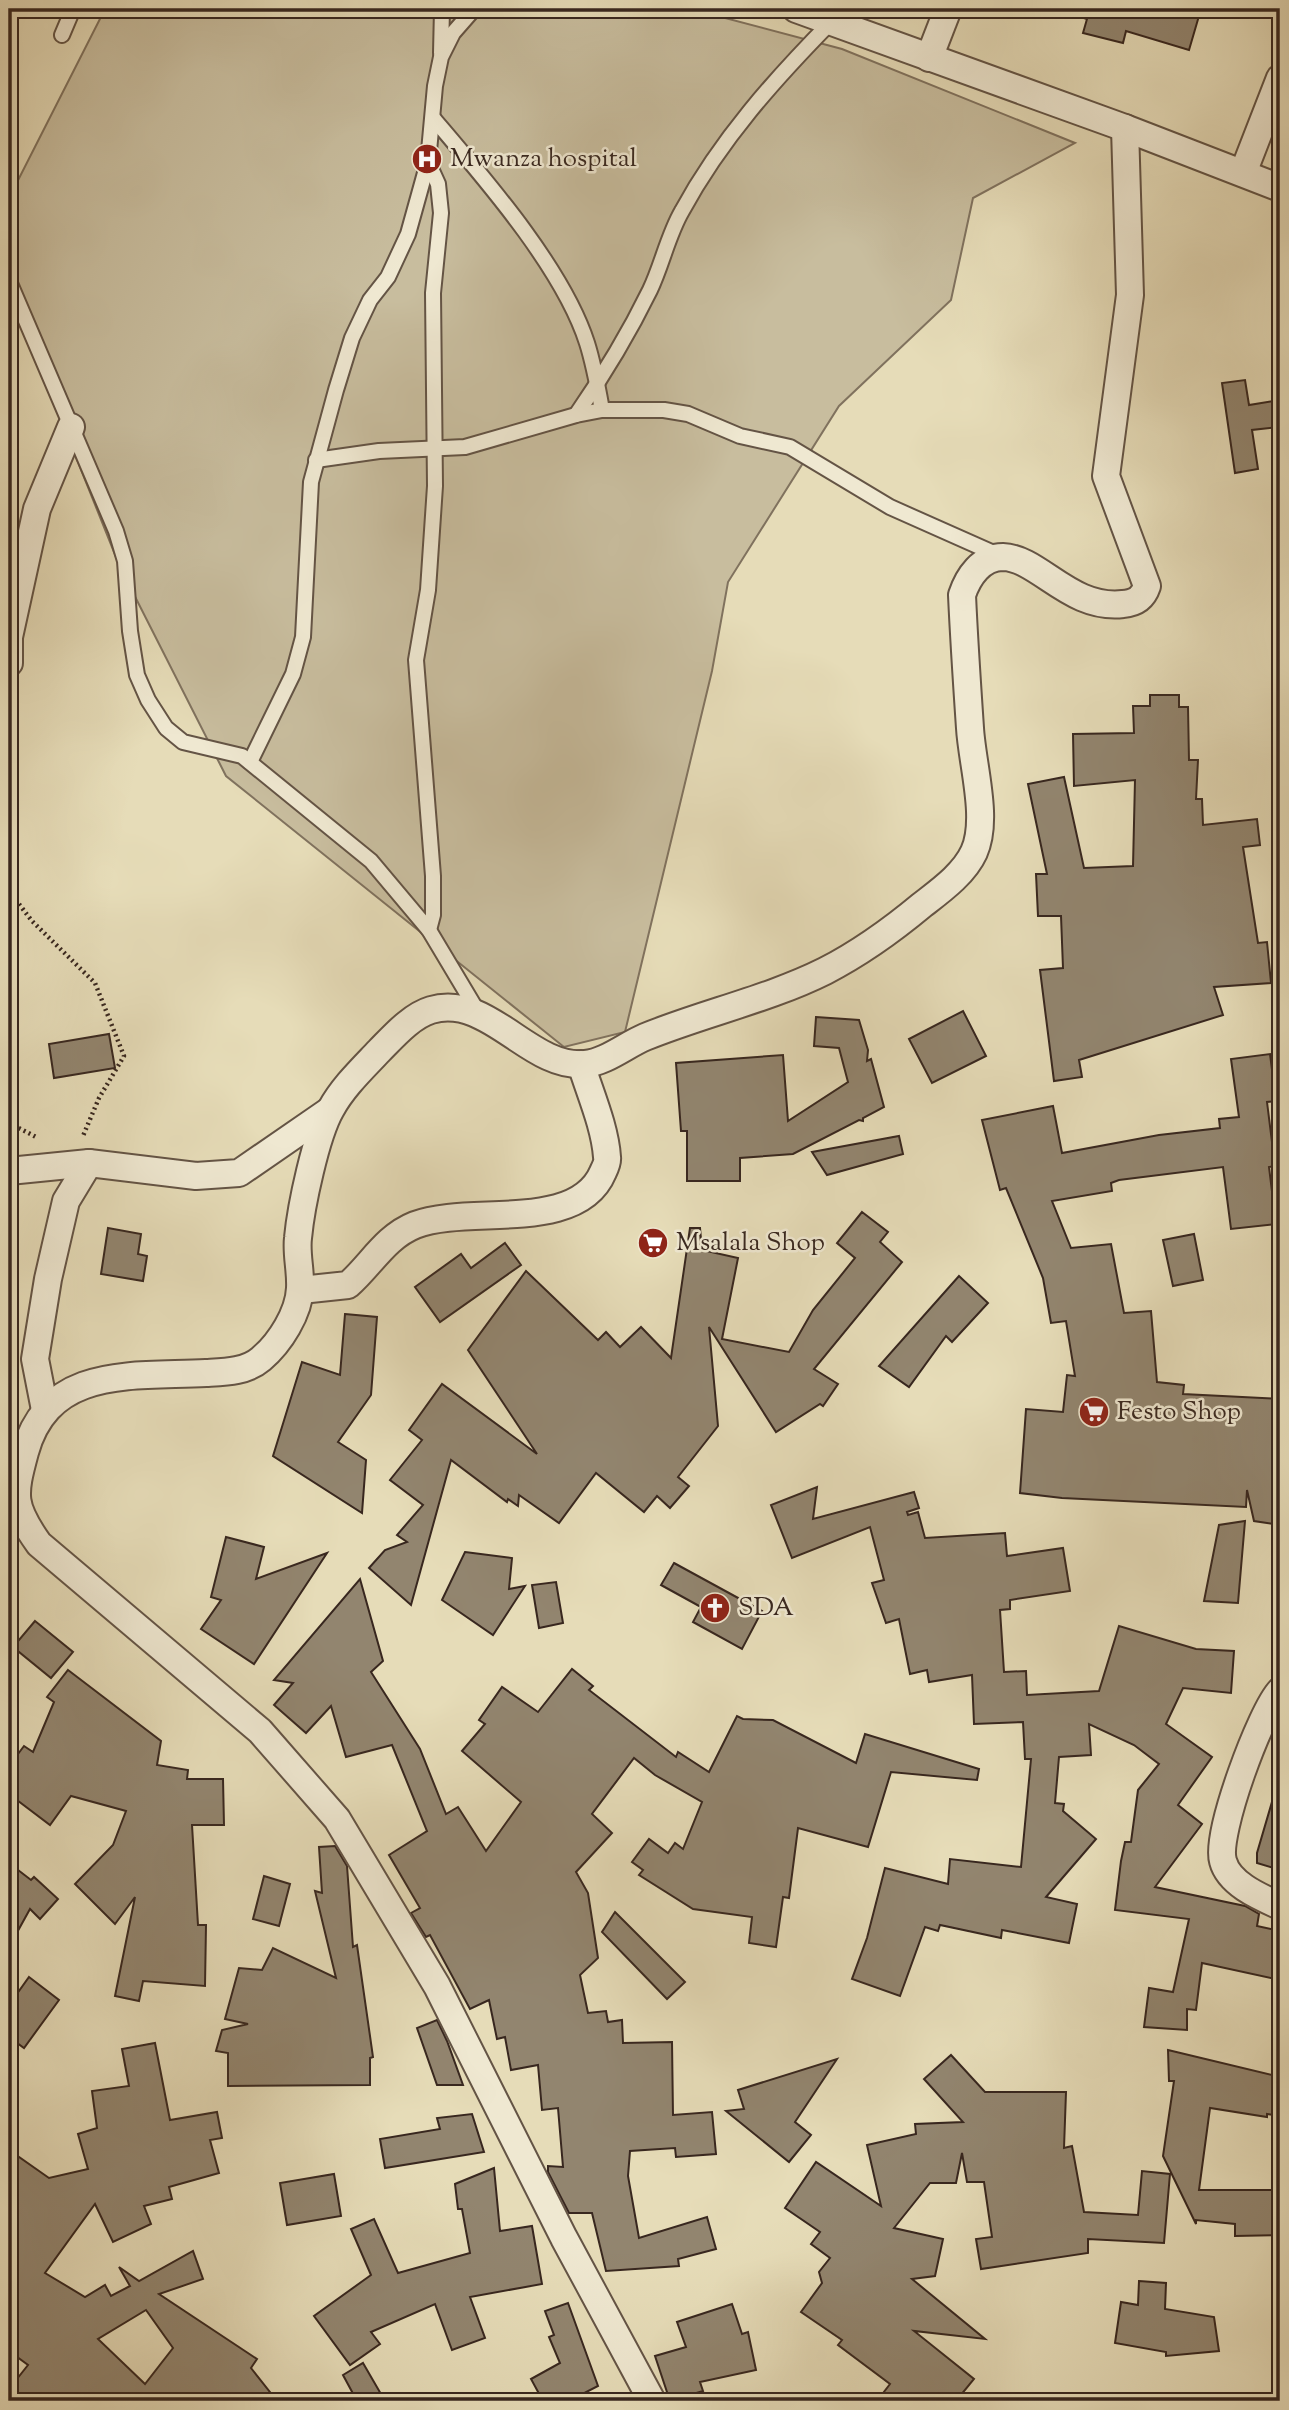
<svg xmlns="http://www.w3.org/2000/svg" width="1289" height="2410" viewBox="0 0 1289 2410" font-family="'Sorts Mill Goudy',serif">
  <style>
    .green { fill: #c8bd9e; stroke: #80725e; stroke-width: 2 }
    .building { fill: #92856f; stroke: #38271f; stroke-width: 2; fill-rule: evenodd }
    .lines { fill: none; stroke-linecap: round; stroke-linejoin: round }
    .lane-casing { stroke: #645445; stroke-width: 18 }
    .street-casing { stroke: #645445; stroke-width: 30 }
    .path { stroke: #38271f; stroke-width: 4.5; stroke-dasharray: 2 3.5; stroke-linecap: butt }
    .lane { stroke: #efe8d1; stroke-width: 14 }
    .street { stroke: #efe8d1; stroke-width: 26 }
    .labels { text-anchor: middle; dominant-baseline: central; stroke-width: 5; stroke-linejoin: round; paint-order: stroke }
    .poi-label { font-size: 26px; fill: #38271f; stroke: #efe8d1; text-anchor: start }
  </style>
  <rect width="100%" height="100%" fill="#e6dcb8"/>
  <filter id="stains"><feTurbulence type="fractalNoise" baseFrequency=".00286" numOctaves="4"/><feColorMatrix values="0 0 0 0 .2 0 0 0 0 .09 0 0 0 0 .02 0 0 0 .5 -.17"/></filter>
  <radialGradient id="worn" r=".72"><stop offset=".6" stop-color="#630" stop-opacity="0"/><stop offset="1" stop-color="#630" stop-opacity=".3"/></radialGradient>
  <polygon class="green" points="105,9 691,9 842,49 1075,143 973,198 951,300 839,406 728,582 712,671 625,1032 564,1047 226,776 120,567 9,290 9,198"/>
  <g class="building">
    <polygon points="1074,9 1201,9 1189,50 1126,31 1123,43 1083,33 1087,19 1074,15"/>
    <polygon points="1245,380 1249,405 1280,400 1280,427 1252,430 1258,469 1235,473 1222,383"/>
    <polygon points="1150,695 1179,695 1179,707 1188,707 1189,760 1198,760 1196,799 1202,799 1203,825 1257,819 1260,845 1243,847 1258,943 1267,942 1271,983 1214,987 1223,1015 1079,1060 1082,1077 1054,1081 1040,970 1063,968 1061,916 1038,916 1036,874 1047,874 1028,784 1064,777 1084,868 1133,866 1135,780 1074,786 1073,734 1134,733 1133,706 1150,706"/>
    <polygon points="963,1011 986,1056 932,1083 909,1039"/>
    <polygon points="816,1017 859,1020 868,1050 867,1061 871,1059 884,1107 863,1118 863,1121 859,1120 793,1154 740,1158 740,1181 687,1181 687,1131 681,1131 676,1063 783,1055 788,1121 848,1082 839,1048 814,1046"/>
    <polygon points="109,1034 115,1068 54,1078 49,1044"/>
    <polygon points="1270,1054 1276,1101 1267,1102 1275,1166 1269,1167 1276,1224 1231,1229 1223,1167 1119,1180 1111,1183 1112,1191 1052,1201 1071,1248 1111,1244 1124,1313 1151,1311 1157,1382 1184,1385 1183,1394 1280,1399 1280,1525 1254,1521 1247,1490 1246,1507 1062,1498 1020,1493 1026,1409 1063,1412 1067,1375 1075,1376 1066,1321 1051,1323 1043,1278 1006,1188 1000,1190 982,1120 1053,1106 1062,1153 1159,1135 1220,1128 1219,1119 1239,1117 1231,1059"/>
    <polygon points="899,1136 903,1154 827,1175 812,1152"/>
    <polygon points="862,1212 888,1232 880,1242 902,1262 814,1369 838,1384 823,1406 820,1404 776,1432 709,1327 718,1426 678,1477 689,1486 670,1508 657,1496 644,1512 596,1473 559,1523 519,1495 518,1506 508,1499 507,1502 451,1460 411,1605 369,1568 385,1550 407,1542 397,1535 423,1505 390,1480 422,1440 409,1430 442,1384 537,1454 468,1350 526,1271 598,1340 606,1332 620,1347 641,1327 671,1358 690,1228 700,1228 702,1250 738,1258 722,1339 789,1352 813,1310 855,1258 837,1243"/>
    <polygon points="108,1228 141,1234 138,1254 147,1256 143,1281 101,1274"/>
    <polygon points="1194,1234 1203,1280 1173,1286 1163,1240"/>
    <polygon points="505,1243 521,1265 440,1322 415,1287 461,1254 471,1268"/>
    <polygon points="959,1276 988,1303 952,1342 946,1336 909,1387 879,1366"/>
    <polygon points="345,1314 377,1317 371,1395 338,1442 366,1460 362,1513 273,1456 302,1362 340,1375"/>
    <polygon points="817,1487 813,1519 914,1492 919,1508 907,1512 908,1515 918,1512 925,1538 1005,1533 1007,1556 1063,1548 1070,1591 1010,1600 1010,1609 1000,1610 1004,1672 1026,1671 1027,1695 1099,1691 1119,1626 1196,1649 1234,1651 1231,1693 1183,1688 1166,1724 1212,1757 1178,1805 1202,1824 1155,1887 1245,1906 1259,1914 1257,1926 1280,1931 1280,1980 1202,1963 1196,2010 1187,2009 1187,2030 1144,2027 1149,1988 1173,1992 1189,1919 1115,1910 1121,1861 1125,1842 1131,1842 1138,1790 1159,1764 1134,1745 1089,1724 1091,1755 1059,1757 1055,1803 1064,1804 1063,1811 1096,1839 1046,1897 1077,1904 1069,1943 1002,1930 1001,1938 940,1925 938,1931 925,1927 900,1996 852,1979 867,1938 885,1868 948,1884 950,1859 1021,1867 1031,1759 1025,1759 1023,1722 974,1724 972,1675 929,1682 927,1670 910,1674 899,1619 886,1623 872,1583 884,1580 870,1527 792,1558 771,1505"/>
    <polygon points="1245,1521 1238,1603 1204,1601 1219,1525"/>
    <polygon points="226,1537 264,1547 256,1579 327,1553 254,1664 201,1629 221,1600 211,1597"/>
    <polygon points="465,1552 512,1558 509,1589 525,1586 493,1635 442,1600"/>
    <polygon points="674,1563 762,1611 742,1649 693,1622 701,1607 661,1585"/>
    <polygon points="360,1579 383,1661 371,1672 420,1749 446,1814 458,1807 486,1851 521,1802 462,1751 485,1724 479,1720 502,1687 538,1712 572,1669 593,1686 589,1690 676,1757 678,1752 709,1772 737,1716 743,1719 773,1720 856,1763 865,1734 979,1769 977,1780 891,1772 868,1847 798,1828 789,1898 783,1897 776,1947 749,1943 752,1917 693,1909 639,1875 643,1870 632,1862 649,1839 668,1853 675,1843 683,1849 702,1802 655,1775 634,1758 592,1814 612,1833 576,1872 588,1893 598,1958 580,1975 588,2013 606,2011 608,2022 622,2020 623,2043 672,2042 673,2115 712,2112 716,2154 676,2157 675,2148 630,2151 628,2176 639,2238 707,2217 716,2249 678,2259 679,2266 606,2271 592,2213 569,2213 548,2172 548,2166 563,2167 558,2108 542,2110 538,2065 511,2070 505,2037 497,2039 489,2000 470,2009 430,1935 426,1937 411,1913 420,1908 389,1855 427,1831 392,1745 346,1757 331,1706 306,1733 274,1705 293,1683 274,1680"/>
    <polygon points="556,1582 563,1623 539,1628 532,1585"/>
    <polygon points="35,1621 73,1652 51,1678 13,1647"/>
    <polygon points="68,1670 161,1741 157,1765 188,1770 187,1779 223,1779 224,1825 192,1825 198,1925 206,1925 205,1986 143,1981 139,2001 115,1996 135,1897 115,1924 75,1884 113,1845 126,1811 71,1796 50,1825 9,1794 9,1766 24,1746 33,1752 54,1702 47,1697"/>
    <polygon points="1274,1795 1280,1796 1280,1870 1257,1863 1257,1853"/>
    <polygon points="335,1846 347,1866 353,1947 357,1945 373,2057 370,2058 370,2085 228,2086 228,2053 216,2051 222,2030 248,2024 225,2019 239,1968 262,1970 273,1948 336,1978 315,1891 322,1893 319,1847"/>
    <polygon points="9,1863 31,1880 34,1877 58,1899 40,1919 30,1909 9,1947"/>
    <polygon points="264,1876 290,1884 279,1926 253,1919"/>
    <polygon points="615,1912 685,1982 667,1999 602,1932"/>
    <polygon points="29,1977 59,2000 24,2048 9,2037 9,2005"/>
    <polygon points="437,2020 447,2041 463,2085 437,2085 417,2028"/>
    <path d="M155 2043 170 2120 217 2112 222 2138 210 2140 219 2173 169 2187 172 2199 144 2206 151 2224 113 2242 95 2204 45 2273 85 2297 105 2285 111 2296 130 2286 119 2267 139 2281 193 2251 203 2279 159 2294 257 2359 251 2368 277 2401H25L9 2389 28 2365 9 2351V2150L49 2178 88 2169 78 2134 97 2128 92 2091 129 2086 122 2049ZM146 2310 173 2348 145 2384 98 2339Z"/>
    <polygon points="1168,2050 1280,2077 1280,2116 1267,2114 1267,2117 1210,2108 1199,2190 1280,2190 1280,2235 1235,2236 1235,2224 1196,2220 1196,2224 1163,2156 1174,2081 1169,2081"/>
    <polygon points="951,2055 985,2092 1066,2092 1064,2148 1072,2146 1084,2212 1138,2215 1142,2171 1170,2174 1164,2243 1088,2239 1088,2253 981,2269 976,2239 992,2237 984,2182 967,2182 962,2153 956,2183 930,2183 894,2228 943,2239 935,2276 912,2279 985,2339 914,2331 974,2379 956,2401 877,2401 890,2384 838,2345 842,2340 801,2312 822,2283 819,2272 830,2258 811,2244 820,2232 785,2208 816,2162 881,2206 867,2145 916,2134 915,2124 963,2122 924,2079"/>
    <polygon points="837,2059 795,2122 811,2135 789,2162 726,2111 744,2109 738,2090"/>
    <polygon points="472,2114 484,2152 385,2168 380,2139 440,2129 437,2118"/>
    <polygon points="494,2168 500,2231 532,2226 542,2284 470,2297 485,2338 452,2350 435,2304 371,2332 380,2344 350,2365 314,2316 371,2275 351,2229 374,2219 398,2273 470,2253 462,2209 458,2209 455,2184"/>
    <polygon points="334,2174 341,2216 287,2225 280,2183"/>
    <polygon points="1139,2281 1166,2283 1165,2309 1214,2317 1219,2351 1166,2356 1166,2352 1115,2343 1121,2302 1138,2305"/>
    <polygon points="568,2303 598,2386 569,2401 543,2401 531,2379 560,2363 549,2337 554,2335 545,2311"/>
    <polygon points="732,2304 742,2334 748,2332 756,2370 700,2382 703,2391 670,2401 655,2356 686,2347 677,2322"/>
    <polygon points="363,2363 385,2401 357,2401 343,2375"/>
  </g>
  <g class="lines">
    <g class="lane-casing">
      <g id="lane">
        <polyline points="62,35 73,9"/>
        <polyline points="441,53 442,9"/>
        <path d="M433 118C484 178 563 268 587 343 594 365 598 388 602 410"/>
        <polyline points="428,162 438,184 441,213 433,293 435,486 428,590 416,660 433,876 433,915 429,930"/>
        <polyline points="9,281 116,531 125,561 130,631 137,675 148,700 166,728 183,742 242,756 371,861 429,930 478,1012"/>
        <path d="M576 415C603 376 629 333 650 290 662 265 668 235 682 211 721 139 775 79 831 22"/>
        <polyline points="316,460 379,451 465,447 576,415 602,410 664,410 688,414 740,436 790,447 890,507 998,555"/>
        <polyline points="250,762 293,674 303,637 311,482 336,390 352,338 370,300 388,277 408,234 428,162 435,86 441,57 453,33 474,9"/>
      </g>
    </g>
    <g class="street-casing">
      <g id="street">
        <polyline points="796,9 1125,128 1280,188"/>
        <polyline points="929,58 948,9"/>
        <polyline points="1243,173 1280,78"/>
        <polyline points="9,663 9,637 37,509 71,427"/>
        <polyline points="9,1171 89,1163 196,1176 239,1173 329,1111"/>
        <path d="M301 1290 348 1285C371 1265 385 1237 415 1225 468 1204 577 1234 603 1172 605 1168 608 1162 607 1157 605 1127 590 1093 581 1064"/>
        <polyline points="45,1410 35,1359 48,1279 66,1201 89,1163"/>
        <path d="M1280 1691C1261 1711 1215 1834 1223 1861 1229 1884 1260 1897 1280 1906"/>
        <path d="M652 2401 564 2238 437 1986 337 1819 260 1731 39 1544C12 1506 13 1496 25 1452 49 1365 133 1377 206 1373 224 1372 246 1372 261 1359 280 1343 299 1313 300 1288 301 1271 296 1254 298 1238 301 1206 316 1135 331 1109 343 1087 362 1069 379 1051 393 1037 411 1016 431 1010 489 993 529 1069 585 1064 606 1062 626 1045 645 1037 704 1013 769 999 825 971 860 953 892 930 922 905 940 891 964 874 974 852 989 819 972 764 970 728 967 684 964 639 962 595 968 577 981 557 1003 557 1039 558 1070 610 1123 604 1136 603 1143 598 1147 586L1106 476 1130 295 1125 128"/>
      </g>
    </g>
    <g class="path">
      <polyline points="9,891 32,921 95,983 124,1056 99,1098 83,1136"/>
      <polyline points="9,1123 38,1138"/>
    </g>
    <use href="#lane" class="lane"/>
    <use href="#street" class="street"/>
  </g>
  <defs>
    <g id="hospital-disc" transform="scale(1.575)"><circle r="9.5" fill="#8f2418" stroke="#efe8d1"/><path d="M-5-5h3v3.5h4V-5h3V5h-3V1.5h-4V5h-3Z" fill="#fff"/></g>
    <g id="supermarket-disc" transform="scale(1.575)"><circle r="9.5" fill="#8f2418" stroke="#efe8d1"/><path d="M-6-5.5h2.5l.6 2H6L4.5 2H-2.5L-4.4-4H-6ZM-1.5 3.2a1.3 1.3 0 1 0 .1 0ZM3 3.2a1.3 1.3 0 1 0 .1 0Z" fill="#fff"/></g>
    <g id="church-disc" transform="scale(1.575)"><circle r="9.5" fill="#8f2418" stroke="#efe8d1"/><path d="M-1.2-6h2.4v3.5h3.3v2.4h-3.3V6h-2.4V-.1h-3.3v-2.4h3.3Z" fill="#fff"/></g>
  </defs>
  <g fill-rule="evenodd">
    <use href="#hospital-disc" x="427" y="159"/>
    <use href="#supermarket-disc" x="653" y="1243"/>
    <use href="#supermarket-disc" x="1094" y="1412"/>
    <use href="#church-disc" x="715" y="1608"/>
  </g>
  <g class="labels">
    <g class="poi-label">
      <text x="450" y="159">Mwanza hospital</text>
      <text x="676" y="1243">Msalala Shop</text>
      <text x="1117" y="1412">Festo Shop</text>
      <text x="738" y="1608">SDA</text>
    </g>
  </g>
  <rect width="1289" height="2410" fill="none" stroke="#e6dcb8" stroke-width="35"/>
  <rect x="10" y="10" width="1268" height="2389" fill="none" stroke="#38271f" stroke-width="3.5"/>
  <rect x="18" y="18" width="1254" height="2375" fill="none" stroke="#38271f" stroke-width="2"/>
  <rect width="100%" height="100%" filter="url(#stains)"/>
  <rect width="100%" height="100%" fill="url(#worn)"/>
</svg>
